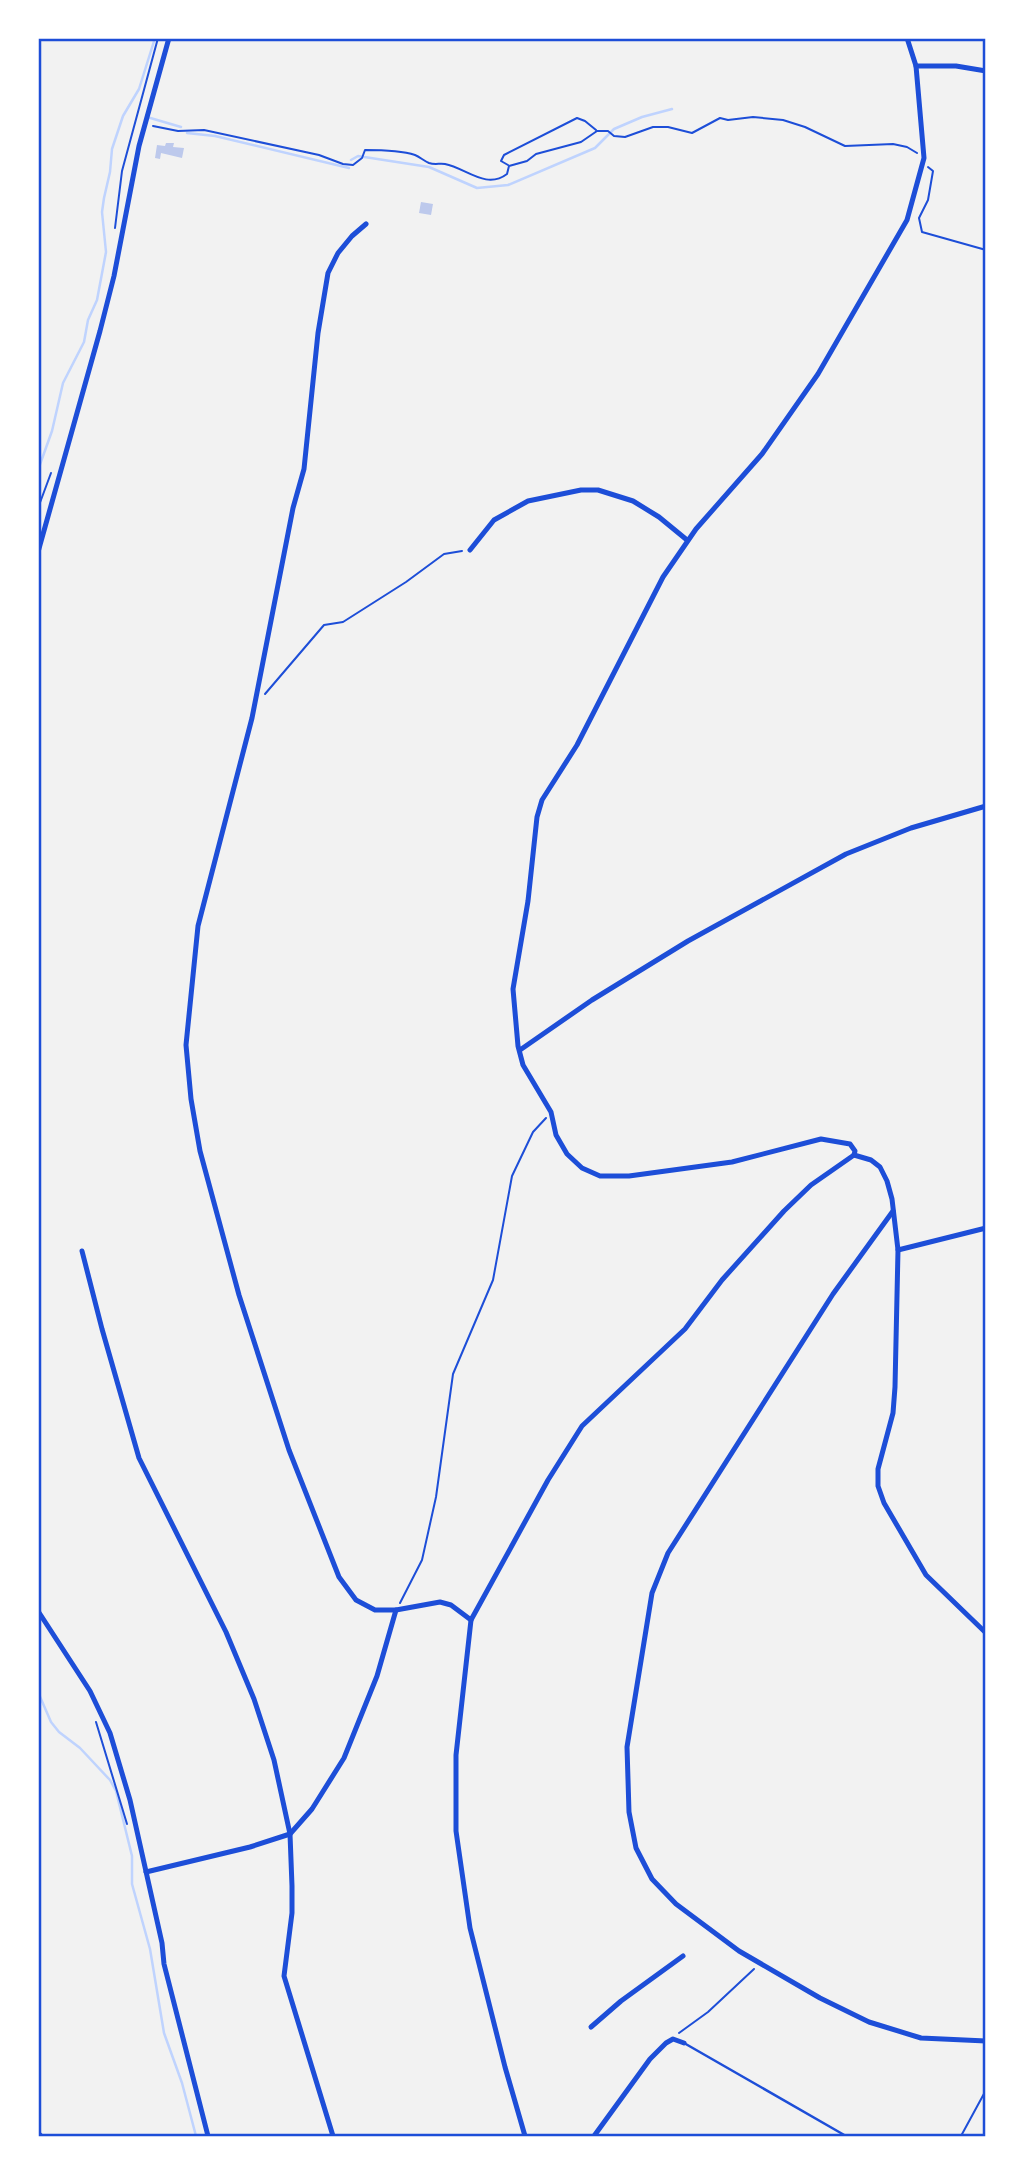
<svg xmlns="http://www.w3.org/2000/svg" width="1024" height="2175" viewBox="0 0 1024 2175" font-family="'Noto Sans',sans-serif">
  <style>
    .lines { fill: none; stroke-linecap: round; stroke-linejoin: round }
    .stream { stroke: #bfd3fe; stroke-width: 2.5 }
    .building { fill: #bdc9ec }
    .path { stroke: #1d4ed8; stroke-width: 2 }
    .service { stroke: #1d4ed8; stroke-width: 2.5 }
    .minor { stroke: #1d4ed8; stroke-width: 5 }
    .neatline { fill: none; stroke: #1d4ed8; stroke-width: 2.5 }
  </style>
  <rect width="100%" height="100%" fill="#f2f2f2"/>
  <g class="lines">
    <g class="stream">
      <polyline points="147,117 181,127"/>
      <polyline points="187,133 215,136 349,168"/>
      <polyline points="351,160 358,156 429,167 477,188 508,185 595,148 614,129 642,117 672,109"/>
      <polyline points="38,470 52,431 63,383 84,342 88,320 97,300 106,252 102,212 104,198 110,172 112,149 123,116 139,89 155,38"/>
      <polyline points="38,1692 51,1722 59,1732 80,1748 110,1780 116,1791 132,1856 132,1884 150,1949 164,2033 182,2083 196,2136"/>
    </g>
  </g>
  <g class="building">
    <polygon points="166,143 174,143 173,147 184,148 182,158 161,153 160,159 155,158 157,145 165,146"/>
    <polygon points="421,202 433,204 431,215 419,213"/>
  </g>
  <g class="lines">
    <g class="path">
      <path d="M153 126 178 131 204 130 319 155 343 164 353 165 362 158 365 150C378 150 403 151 415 155 420 157 424 161 429 163 435 165 440 163 445 164 466 168 486 190 507 174L509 166 527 161 536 154 581 142 597 131H608L614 136 625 137 653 127H668L692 133 720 118 728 120 753 117 783 120 805 127 845 146 893 144 907 147 917 153"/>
      <polyline points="508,165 501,161 504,155 577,118 585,121 596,130"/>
      <polyline points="928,167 933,171 928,200 919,218 922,232 986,250"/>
      <polyline points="115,228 122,171 158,38"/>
      <polyline points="38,508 51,473"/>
      <polyline points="265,694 324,625 343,622 406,582 444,554 462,551"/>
      <polyline points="400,1603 422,1560 436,1497 453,1374 493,1280 512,1176 533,1132 546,1118"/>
      <polyline points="96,1722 127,1824"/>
      <polyline points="679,2033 708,2012 754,1969"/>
      <polyline points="961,2136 986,2090"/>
    </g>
    <polyline class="service" points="684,2043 846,2136"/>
    <g class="minor">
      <polyline points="916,66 956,66 986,71"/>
      <polyline points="366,224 352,236 338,253 328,273 318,333 304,469 293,508 252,718 198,926 186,1045 191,1099 200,1151 239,1295 289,1450 339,1577 356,1600 375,1610 396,1610"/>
      <polyline points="470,550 494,520 528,501 581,490 598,490 633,501 659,517 687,540"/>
      <polyline points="38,552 100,331 114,276 139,146 169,38"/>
      <polyline points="520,1050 592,1000 688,941 846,854 911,828 986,806"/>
      <polyline points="854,1155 855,1151 850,1144 821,1139 732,1162 629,1176 600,1176 582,1168 567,1154 556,1135 551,1112 523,1065 518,1046 513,989 528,901 537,817 542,800 577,745 663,577 696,529 762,454 818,374 907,220 924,158 916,66 907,38"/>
      <polyline points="854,1155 871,1160 880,1167 887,1181 892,1199 898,1250 895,1387 893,1413 878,1469 878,1486 884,1503 926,1575 986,1633"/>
      <polyline points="893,1211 833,1294 668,1553 652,1593 627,1747 629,1812 636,1848 652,1879 676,1904 739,1951 820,1998 869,2022 921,2038 986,2041"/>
      <polyline points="898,1250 986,1228"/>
      <polyline points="82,1251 102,1329 139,1458 226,1632 254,1699 274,1760 290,1834 292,1886 292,1913 284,1976 333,2136"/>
      <polyline points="38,1611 90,1691 110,1733 130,1800 162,1943 164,1964 208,2136"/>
      <polyline points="471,1620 456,1755 456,1831 470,1928 505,2067 525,2136"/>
      <polyline points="146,1872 250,1847 290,1834 312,1809 344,1758 377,1676 396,1610 440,1602 451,1605 471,1620 548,1480 582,1426 685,1329 722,1280 784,1211 811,1185 854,1155"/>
      <polyline points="591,2027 621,2001 683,1956"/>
      <polyline points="38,2133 41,2136"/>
      <polyline points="594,2136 650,2059 666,2043 673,2039 684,2043"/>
    </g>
  </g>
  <rect width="1024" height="2175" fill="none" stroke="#ffffff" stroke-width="80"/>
  <rect x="40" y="40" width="944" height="2095" class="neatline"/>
</svg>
